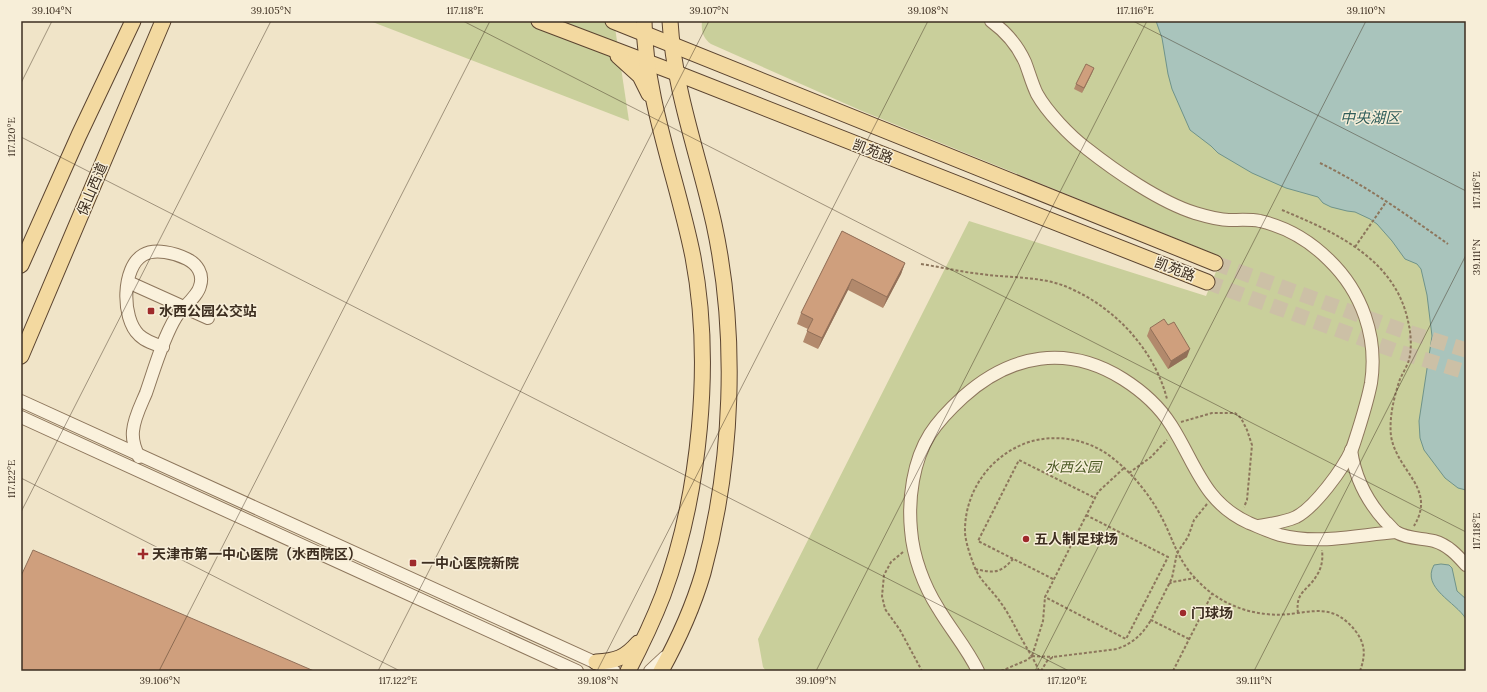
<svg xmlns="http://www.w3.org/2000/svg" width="1487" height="692" viewBox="0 0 1487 692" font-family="Lora,'Noto Sans SC',serif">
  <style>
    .green { fill: #c9cf9b }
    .water { fill: #a9c4bc; stroke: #6f938a }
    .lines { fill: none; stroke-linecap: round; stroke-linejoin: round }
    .major-tunnel { stroke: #ccc0a6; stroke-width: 15; stroke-dasharray: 15 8; stroke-linecap: butt }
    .minor-casing { stroke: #8d765c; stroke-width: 14 }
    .major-casing { stroke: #5b4430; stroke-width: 17 }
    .path { stroke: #8d765c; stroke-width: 2; stroke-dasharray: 3 2; stroke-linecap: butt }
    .minor { stroke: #faf1dc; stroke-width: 12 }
    .major { stroke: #f3d9a0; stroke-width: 15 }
    .wall { fill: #b2896c }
    .shaded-wall { fill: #916f58 }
    .building { fill: #cf9f7d; stroke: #916f58 }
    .ticks { fill: none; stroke: #3d2e20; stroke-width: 1; stroke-opacity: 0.45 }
    .poi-dot { fill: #9e2a2b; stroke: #f7eed8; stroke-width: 1.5 }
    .labels { text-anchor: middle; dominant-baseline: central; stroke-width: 3; stroke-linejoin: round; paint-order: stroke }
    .street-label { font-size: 14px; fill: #3d2e20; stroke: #f7eed8 }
    .poi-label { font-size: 14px; font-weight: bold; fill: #3d2e20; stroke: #f7eed8; text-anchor: start }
    .park-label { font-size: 14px; font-style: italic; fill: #4d5a26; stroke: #f7eed8 }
    .water-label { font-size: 15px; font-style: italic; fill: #2f5d5a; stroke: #f7eed8 }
    .neatline { fill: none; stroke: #3d2e20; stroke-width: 1.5 }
    .ticks-label { font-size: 10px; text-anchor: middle; fill: #3d2e20 }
  </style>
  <rect width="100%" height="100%" fill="#f0e4c8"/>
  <g class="green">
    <polygon points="370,21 614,21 629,121"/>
    <path d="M702 21H1466V671H766L763 667 758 639 969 221 1206 296 1222 257 862 111 711 44C703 38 701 31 702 21Z"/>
  </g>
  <g class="water">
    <polygon points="1156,21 1466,21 1466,490 1458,488 1445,478 1424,450 1420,438 1419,421 1432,336 1427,295 1421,269 1417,264 1405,259 1392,241 1377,224 1370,219 1355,212 1347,211 1331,207 1323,203 1318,197 1286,188 1252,173 1218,153 1211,146 1190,130 1172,89 1168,74 1162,38"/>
    <path d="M1441 564 1449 565 1452 568 1457 591 1466 599V619C1456 602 1421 588 1434 565Z"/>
  </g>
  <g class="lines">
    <g class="major-tunnel">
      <polyline points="1215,263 1401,330 1466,350"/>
      <polyline points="1207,282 1396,351 1466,372"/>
    </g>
    <g class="minor-casing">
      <g id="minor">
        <path d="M991 21C1006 32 1017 44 1025 62 1029 72 1032 84 1037 94 1047 112 1070 136 1086 148 1115 171 1160 202 1195 213 1205 216 1218 220 1229 220 1239 220 1250 219 1260 221 1286 227 1310 241 1329 260 1362 292 1378 337 1371 383 1368 399 1363 415 1358 431 1356 437 1354 444 1352 449 1343 469 1315 507 1296 517 1285 522 1271 524 1259 526"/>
        <polyline points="128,282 208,318"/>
        <polyline points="21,401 614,671"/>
        <polyline points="21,417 577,671"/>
        <path d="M1351 450C1355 478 1366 500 1385 521 1389 524 1392 529 1396 532 1407 539 1422 538 1434 541 1448 545 1457 555 1466 565"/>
        <path d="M139 457C135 449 132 440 133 431 134 418 141 405 146 393 154 370 163 338 176 317 182 308 198 296 200 286 204 274 197 264 187 259 175 253 155 248 143 255 122 267 121 318 139 335 145 341 154 344 163 347"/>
        <polyline points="650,671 665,657"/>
        <path d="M978 671C967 648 951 630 938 608 924 586 913 557 911 530 908 499 913 461 930 434 939 420 951 408 963 397 1011 354 1067 344 1123 379 1142 391 1159 406 1171 425 1196 464 1203 502 1249 523 1259 527 1270 532 1280 535 1318 545 1358 535 1396 532"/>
      </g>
    </g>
    <g class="major-casing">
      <g id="major">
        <polyline points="539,21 676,73 1207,282"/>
        <polyline points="613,21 1215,263"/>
        <polyline points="618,56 640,76 649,94"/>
        <polyline points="21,265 79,135 133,21"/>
        <polyline points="21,356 163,21"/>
        <path d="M596 662C616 661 625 658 638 643"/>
        <path d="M628 671C641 646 653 621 663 595 700 495 713 362 693 257 678 181 645 99 644 21"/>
        <path d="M661 671C678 640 693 607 703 573 733 463 738 335 714 224 699 156 674 91 670 21"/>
      </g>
    </g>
    <g class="path">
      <path d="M1320 163C1365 185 1407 215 1448 244"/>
      <path d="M1282 210C1335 232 1395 259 1408 321 1411 333 1412 348 1409 360 1407 366 1403 373 1400 379 1394 397 1389 417 1391 436 1397 472 1437 488 1414 526"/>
      <polyline points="1355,247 1386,202"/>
      <path d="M921 264C941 267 961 272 981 274 1008 278 1036 276 1062 285 1112 304 1154 348 1167 399"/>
      <polyline points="1181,422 1212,413 1235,413 1241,418 1247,430 1252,445 1247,500 1244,507"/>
      <polyline points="1129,473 1151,457 1167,440"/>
      <polyline points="1086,515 1168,557 1126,639 1045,597 1098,492 1124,468"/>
      <polyline points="903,552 891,562 884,575 882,596 885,609 900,630 922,671"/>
      <path d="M975 569C993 573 1000 574 1013 559"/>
      <polyline points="1053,579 978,541 1019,460 1095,498"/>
      <polyline points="1169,584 1172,582 1195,578"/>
      <path d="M1298 613C1295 591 1308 591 1317 575 1322 567 1323 559 1322 550"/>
      <polyline points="1189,639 1151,620 1172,578 1177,553 1188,537 1194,520 1207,504"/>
      <polyline points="1032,656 1053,657"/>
      <polyline points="1001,671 1027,660 1032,656 1043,621 1045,597"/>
      <path d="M1039 671C1034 659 1026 647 1020 636 1014 625 1009 614 1001 603 993 591 981 582 975 568 971 558 966 544 965 533 964 492 990 455 1029 442 1058 433 1092 440 1115 460 1135 476 1152 498 1163 520 1174 542 1178 560 1195 578 1214 599 1238 611 1266 614 1303 619 1329 595 1357 633 1366 646 1365 657 1360 671"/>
      <path d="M1041 671 1047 661 1053 657 1117 649C1133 643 1142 635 1151 620"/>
      <polyline points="1173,671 1212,594"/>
    </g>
    <use href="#minor" class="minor"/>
    <use href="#major" class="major"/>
  </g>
  <g class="wall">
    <polygon points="1094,68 1092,73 1082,93 1074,89 1076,84"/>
    <polygon points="842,231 905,263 901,274 883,308 848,290 818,349 803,342 808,329 797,324 801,313"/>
    <polygon points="1150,328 1187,357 1168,369 1147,336"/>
  </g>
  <g class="shaded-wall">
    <polygon points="1094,68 1092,73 1082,93 1084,88"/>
    <polygon points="905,263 901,274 883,308 887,297"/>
    <polygon points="852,279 848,290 818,349 822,338"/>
    <polygon points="1190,349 1187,357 1168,369 1171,361"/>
  </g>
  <g class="building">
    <polygon points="1086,64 1094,68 1084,88 1076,84"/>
    <polygon points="842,231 905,263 887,297 852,279 822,338 807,331 813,319 801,313"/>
    <polygon points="1164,319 1168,325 1174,322 1190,349 1171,361 1150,328"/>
    <polygon points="33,550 314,671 21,671 21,576"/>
  </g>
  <path class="ticks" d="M463 21 1466 532M1133 21 1466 191M21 83 52 21M21 137 1069 671M21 478 400 671M21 512 271 21M159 671 490 21M378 671 709 21M597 671 928 21M816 671 1147 21M1035 671 1366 21M1254 671 1466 255"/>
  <g class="poi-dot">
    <rect x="147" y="307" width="8" height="8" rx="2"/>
    <circle cx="1026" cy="539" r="4"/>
    <path d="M141 548h4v4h4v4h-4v4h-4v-4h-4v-4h4z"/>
    <rect x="409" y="559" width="8" height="8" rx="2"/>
    <circle cx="1183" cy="613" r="4"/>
  </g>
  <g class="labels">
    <g class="street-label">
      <text transform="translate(873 151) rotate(21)">凯苑路</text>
      <text transform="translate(92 189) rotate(-67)">保山西道</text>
      <text transform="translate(1175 269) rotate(21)">凯苑路</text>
    </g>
    <g class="poi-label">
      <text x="159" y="311">水西公园公交站</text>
      <text x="1034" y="539">五人制足球场</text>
      <text x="152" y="554">天津市第一中心医院（水西院区）</text>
      <text x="421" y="563">一中心医院新院</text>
      <text x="1191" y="613">‌门球场‌</text>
    </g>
    <g class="park-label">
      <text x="1073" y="467">水西公园</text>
    </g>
    <g class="water-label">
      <text x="1370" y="117">中央湖区</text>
    </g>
  </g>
  <rect width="1487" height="692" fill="none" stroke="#f7eed8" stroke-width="44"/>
  <rect x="22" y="22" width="1443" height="648" class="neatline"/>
  <g class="ticks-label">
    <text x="52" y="14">39.104°N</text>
    <text x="271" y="14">39.105°N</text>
    <text x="465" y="14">117.118°E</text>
    <text x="709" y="14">39.107°N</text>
    <text x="928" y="14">39.108°N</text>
    <text x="1135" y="14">117.116°E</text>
    <text x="1366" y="14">39.110°N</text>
    <text transform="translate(11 137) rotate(-90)" y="4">117.120°E</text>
    <text transform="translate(1476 190) rotate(-90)" y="4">117.116°E</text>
    <text transform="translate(1476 257) rotate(-90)" y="4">39.111°N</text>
    <text transform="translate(11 479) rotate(-90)" y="4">117.122°E</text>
    <text transform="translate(1476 531) rotate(-90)" y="4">117.118°E</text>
    <text x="160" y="684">39.106°N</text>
    <text x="398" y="684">117.122°E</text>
    <text x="598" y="684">39.108°N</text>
    <text x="816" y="684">39.109°N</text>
    <text x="1067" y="684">117.120°E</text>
    <text x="1254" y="684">39.111°N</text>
  </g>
</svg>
